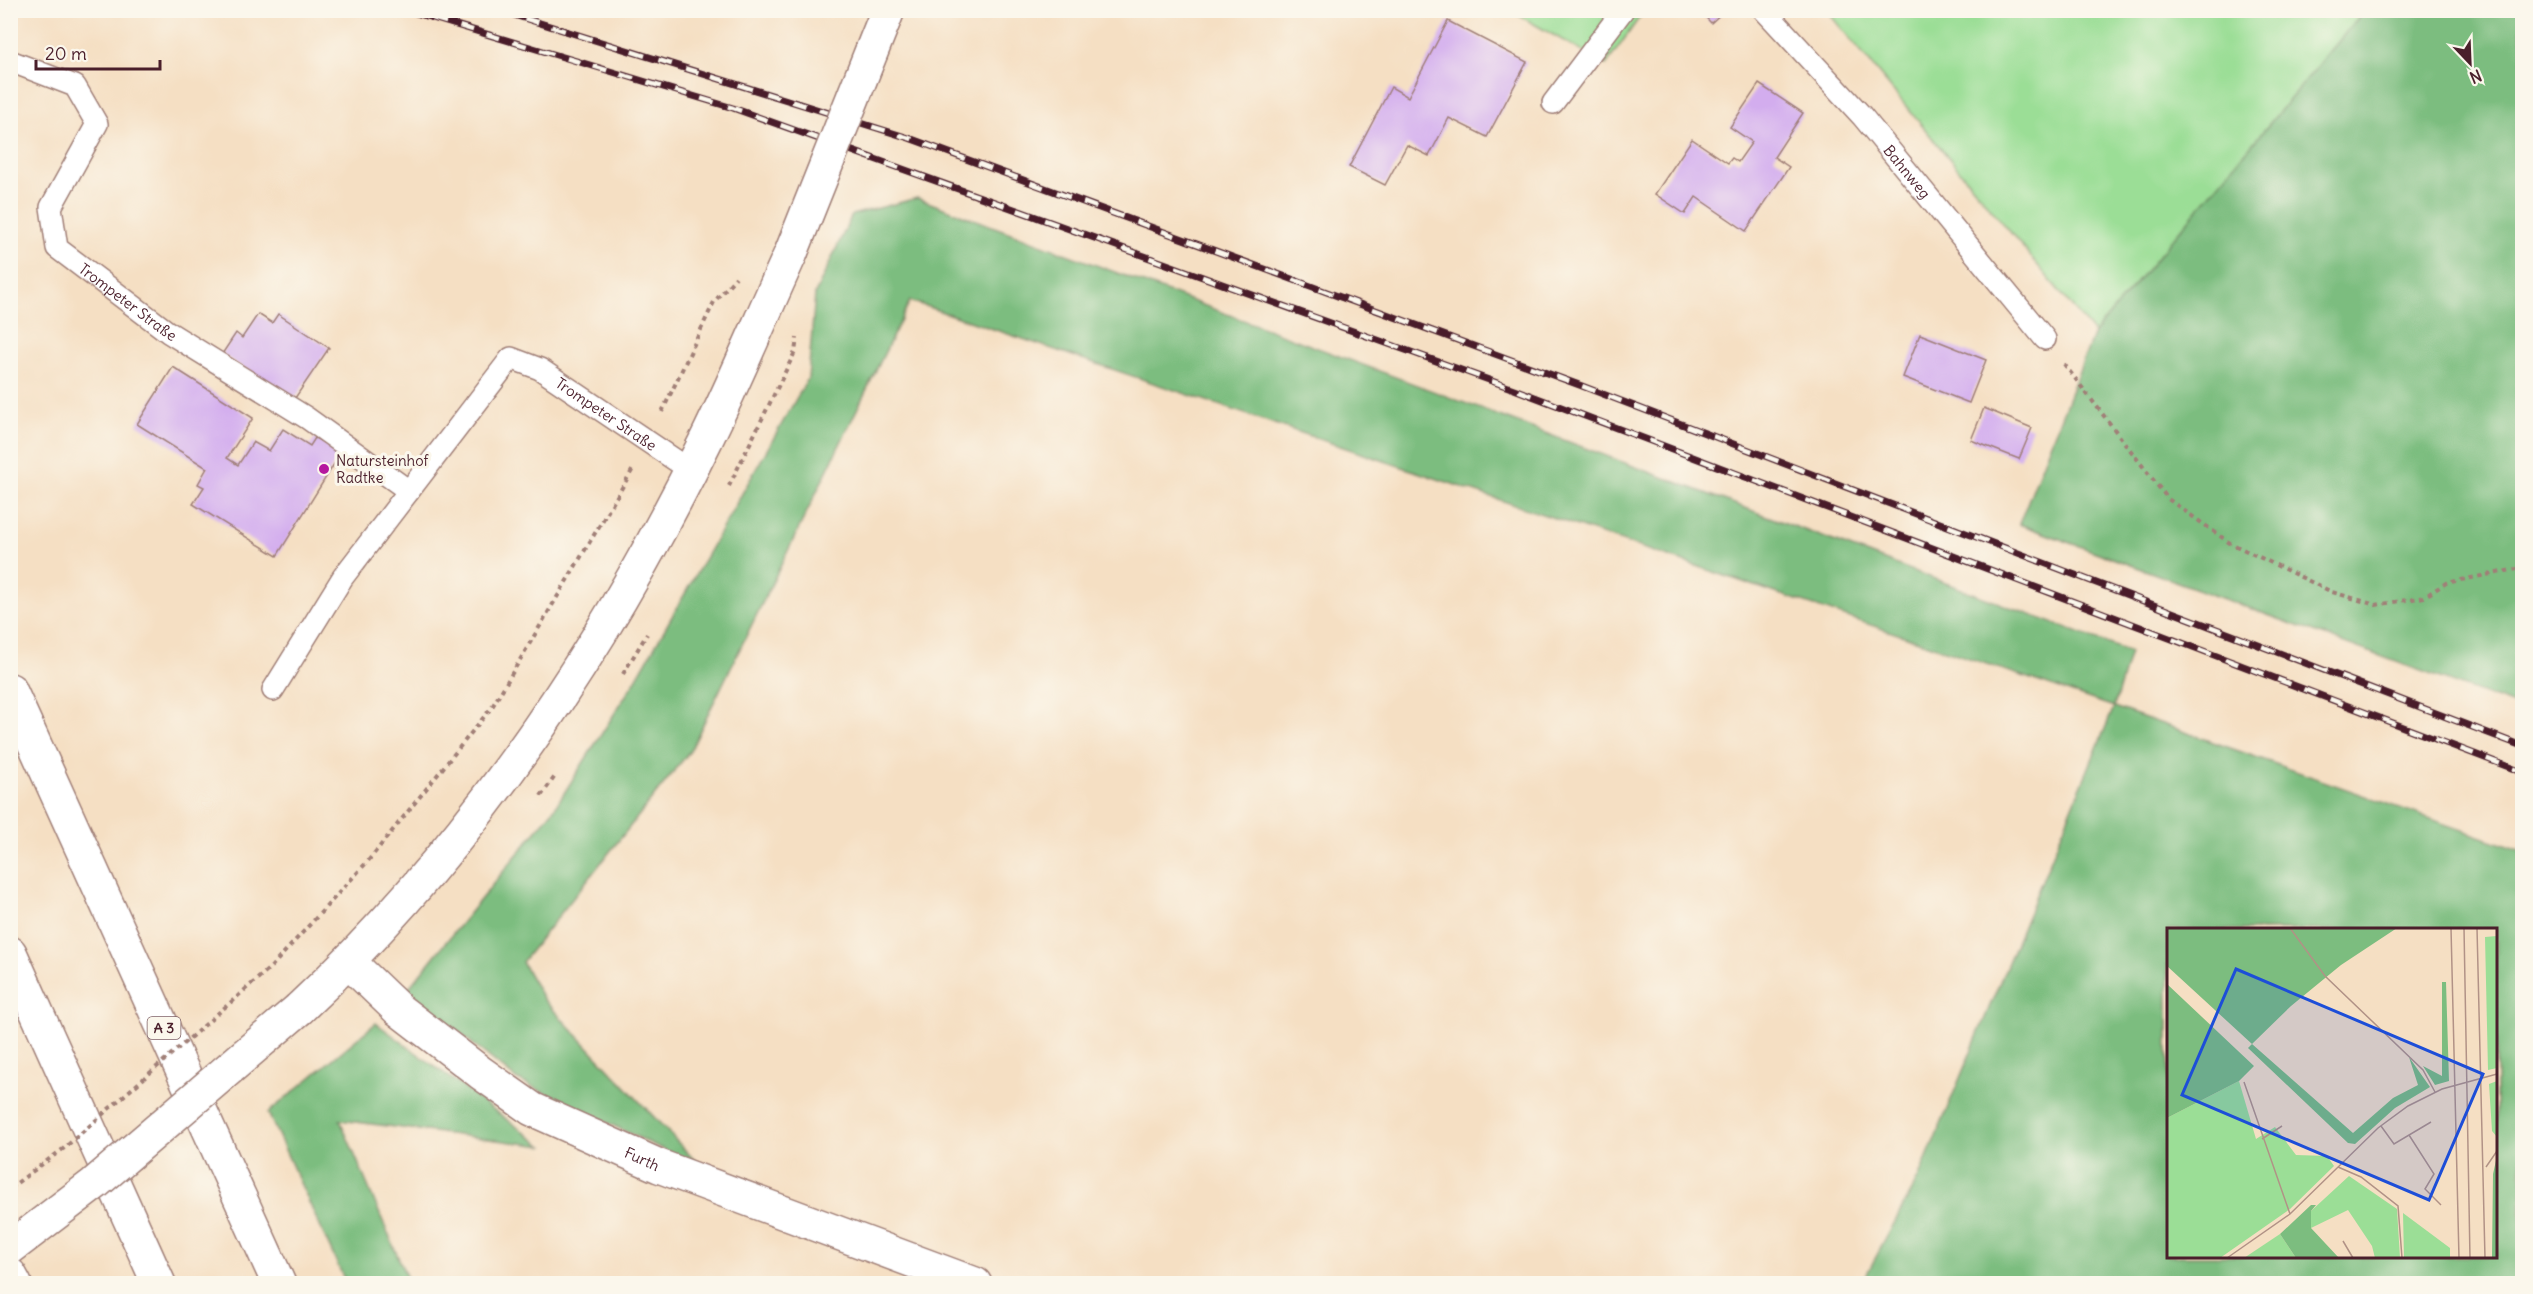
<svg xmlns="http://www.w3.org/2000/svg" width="2533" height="1294" viewBox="0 0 2533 1294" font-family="Delius,sans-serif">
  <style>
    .green { fill: #9bde96; stroke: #727e60; stroke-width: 1.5 }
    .forest { fill: #7cbd7f; stroke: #636e55; stroke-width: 1.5; fill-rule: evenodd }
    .building { fill: #d3adee }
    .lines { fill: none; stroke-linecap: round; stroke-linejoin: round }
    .lane-casing { stroke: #a07f77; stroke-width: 24 }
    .street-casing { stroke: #a07f77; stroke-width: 36 }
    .secondary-casing { stroke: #a07f77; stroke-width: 36 }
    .highway-casing { stroke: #a07f77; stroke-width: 36 }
    .path { stroke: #a07f77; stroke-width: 4; stroke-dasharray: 4.5 4.5; stroke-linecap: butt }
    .lane { stroke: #fff; stroke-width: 21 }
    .street { stroke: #fff; stroke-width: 33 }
    .secondary { stroke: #fff; stroke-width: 33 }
    .highway { stroke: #fff; stroke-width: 33 }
    .rail-casing { stroke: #4a1f2b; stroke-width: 7 }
    .rail { stroke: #fbf7ec; stroke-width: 4.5; stroke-dasharray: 14; stroke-linecap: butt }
    .secondary-bridge-casing { stroke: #a07f77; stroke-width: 36; stroke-linecap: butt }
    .path-bridge { stroke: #a07f77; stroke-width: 4; stroke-dasharray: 4.5 4.5; stroke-linecap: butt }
    .secondary-bridge { stroke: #fff; stroke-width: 33 }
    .poi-dot { fill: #b5179e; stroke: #fbf7ec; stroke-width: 2 }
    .labels { text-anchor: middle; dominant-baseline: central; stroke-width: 6; stroke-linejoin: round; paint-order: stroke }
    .shield { fill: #fbf7ec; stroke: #7f6065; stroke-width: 1.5 }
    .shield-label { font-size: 14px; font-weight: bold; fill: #4a1f2b }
    .street-label { font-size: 15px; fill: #4a1f2b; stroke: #fbf7ec }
    .poi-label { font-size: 15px; fill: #4a1f2b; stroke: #fbf7ec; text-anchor: start }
    .inset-road { fill: none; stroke: #b19286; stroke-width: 1.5 }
    .view { fill: #1d4ed8; fill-opacity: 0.15; stroke: #1d4ed8; stroke-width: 3 }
    .inset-edge { fill: none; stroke: #4a1f2b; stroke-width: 3 }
  </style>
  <rect width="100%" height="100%" fill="#fbf7ec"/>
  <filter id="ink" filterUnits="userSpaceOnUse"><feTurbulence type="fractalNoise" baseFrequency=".0167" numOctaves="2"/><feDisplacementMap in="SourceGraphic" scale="12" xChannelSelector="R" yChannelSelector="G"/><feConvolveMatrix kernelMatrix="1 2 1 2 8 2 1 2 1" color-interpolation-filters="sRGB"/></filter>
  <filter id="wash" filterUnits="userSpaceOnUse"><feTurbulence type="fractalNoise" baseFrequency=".008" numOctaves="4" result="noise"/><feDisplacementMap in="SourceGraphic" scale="24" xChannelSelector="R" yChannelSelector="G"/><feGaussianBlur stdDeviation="1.35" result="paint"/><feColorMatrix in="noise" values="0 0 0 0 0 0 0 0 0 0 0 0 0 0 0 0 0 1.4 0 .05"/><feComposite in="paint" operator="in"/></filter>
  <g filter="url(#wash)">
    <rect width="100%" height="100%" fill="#f5dfc3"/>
    <g class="green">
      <polygon points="1511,11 1644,11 1606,65"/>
      <polygon points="1827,11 2364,11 2094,333"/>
    </g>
    <g class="forest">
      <polygon points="2364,11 2522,11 2522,708 2019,524 2094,333"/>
      <path d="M917 198 2130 652 2114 707 2522 851V1283H1862L1918 1179 2114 707 910 301 690 751 522 962 544 1000 702 1168 516 1079 407 990 554 809 635 681 808 378 815 294 852 215ZM2168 930H2496V1256H2168Z"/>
      <polygon points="376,1023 543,1146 340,1120 409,1283 346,1283 268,1113"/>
    </g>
    <g id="blocks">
      <g class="building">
        <polygon points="1699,10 1725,10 1711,23"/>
        <polygon points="1448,21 1527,62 1487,137 1449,118 1429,156 1407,145 1385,185 1349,167 1391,87 1408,97"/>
        <polygon points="1759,84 1803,113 1774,157 1789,167 1746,231 1696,197 1685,214 1655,194 1692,139 1728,163 1732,158 1738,162 1752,142 1730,127"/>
        <polygon points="258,314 272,323 278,314 329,348 293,401 222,354 236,333 242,338"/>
        <polygon points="1920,334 1986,360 1969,403 1903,377"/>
        <polygon points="173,367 253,418 227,458 238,465 253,442 269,451 283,429 310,446 315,438 341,453 277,556 193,504 204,487 198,484 207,468 137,424"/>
        <polygon points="1984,408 2032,428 2019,459 1971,440"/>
      </g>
    </g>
  </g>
  <g filter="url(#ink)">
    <use href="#blocks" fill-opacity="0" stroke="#a07f77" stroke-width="1.5"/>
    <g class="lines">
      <g class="lane-casing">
        <g id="lane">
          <path id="s1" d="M1764 10 1862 116 2045 339"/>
          <path id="s2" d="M10 61 75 86 97 124 51 207 57 248 168 332 307 418 409 491"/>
          <polyline points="1553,103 1623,10"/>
          <path id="s3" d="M273 690 343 577 511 358 540 369 690 470"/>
        </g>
      </g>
      <g class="street-casing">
        <g id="street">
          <path id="s4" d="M349 962 399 1010 481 1073 532 1109 659 1166 975 1284"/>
        </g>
      </g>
      <g class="secondary-casing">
        <g id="secondary">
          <path d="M299 1009C470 849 603 650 706 440 736 379 762 316 791 253"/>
          <polyline points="10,1275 15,1284"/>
        </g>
      </g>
      <g class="highway-casing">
        <g id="highway">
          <polyline points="10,690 279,1284"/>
          <polyline points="10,953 159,1284"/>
        </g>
      </g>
      <g class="path">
        <polyline points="2064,364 2168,499 2230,543 2332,592 2376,605 2424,597 2446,583 2522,568"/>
        <polyline points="662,412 714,302 736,277"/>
        <polyline points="729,486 795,352 797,338"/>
        <polyline points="623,674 647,634"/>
        <polyline points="541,796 556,775"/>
        <polyline points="271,967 368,861 492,707 633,469"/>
      </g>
      <use href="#lane" class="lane"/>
      <use href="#street" class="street"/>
      <use href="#secondary" class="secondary"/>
      <use href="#highway" class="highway"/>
      <g class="rail-casing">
        <g id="rail">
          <polyline points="406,10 733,108 1514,389 2522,772"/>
          <polyline points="498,10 909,138 1582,386 2522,746"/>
        </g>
      </g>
      <use href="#rail" class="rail"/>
      <g class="secondary-bridge-casing">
        <g id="secondary-bridge">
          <polyline points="791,253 888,10"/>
          <polyline points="10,1248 94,1184 299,1009"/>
        </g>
      </g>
      <polyline class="path-bridge" points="10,1188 63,1149 271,967"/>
      <use href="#secondary-bridge" class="secondary-bridge"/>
    </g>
  </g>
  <circle class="poi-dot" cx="324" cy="469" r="6"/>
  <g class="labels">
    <rect class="shield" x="147.5" y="1017" width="33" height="22" rx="4.5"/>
    <g class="shield-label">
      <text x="164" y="1028">A 3</text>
    </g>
    <g class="street-label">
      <text stroke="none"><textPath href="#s1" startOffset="216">Bahnweg</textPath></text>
      <text stroke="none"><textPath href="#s2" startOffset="339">Trompeter Straße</textPath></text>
      <text stroke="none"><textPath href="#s3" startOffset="520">Trompeter Straße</textPath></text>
      <text stroke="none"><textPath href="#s4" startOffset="356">Furth</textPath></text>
    </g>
    <g class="poi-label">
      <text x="336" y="460">Natursteinhof<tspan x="336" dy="17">Radtke</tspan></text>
    </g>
  </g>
  <g transform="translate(2167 928)">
    <rect width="330" height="330" fill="#f5dfc3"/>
    <path d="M330 8V140L321 142 318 9ZM72 153 89 211 108 199 129 227 160 228 167 238 123 281 53 330H0V190ZM330 153V209L325 203 322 156ZM182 248 230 281 233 330H208L205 318 181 282 144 300V283ZM236 285 283 320V330H237ZM113 306 129 330H77Z" fill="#9bde96"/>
    <path d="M0 0H230L174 37 124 78 85 116 186 205 226 170 251 157 242 129 263 159 228 180 188 216 181 215 81 120 85 116 0 38ZM275 54H279L282 153 268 157 256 138 275 148ZM0 56 87 138 72 153 0 190ZM330 228V330H325L326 246ZM144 277H149L144 283V300L172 330H129L113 306Z" fill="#7cbd7f"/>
    <path class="inset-road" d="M123 0 158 48 256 142 268 164M284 0 292 330M297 0 303 330M310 0 318 330M77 154 123 286M214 198 227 216 264 194M242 207 267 246 258 261 274 277M95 211 115 198M171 239 194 249 231 278 235 330M319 239 330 223M176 313 186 330M60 330 123 286 211 200 241 178 275 161 330 146"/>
    <path class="view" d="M69 41 316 146 262 272 15 167Z"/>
    <rect width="330" height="330" class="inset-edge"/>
  </g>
  <rect width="2533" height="1294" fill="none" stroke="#fbf7ec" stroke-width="36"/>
  <g transform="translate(2470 63) rotate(157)" stroke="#fbf7ec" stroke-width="4.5" paint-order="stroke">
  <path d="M0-4.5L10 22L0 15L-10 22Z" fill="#4a1f2b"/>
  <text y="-9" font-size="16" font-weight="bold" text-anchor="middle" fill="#4a1f2b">N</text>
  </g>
  <path d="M36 60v9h124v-9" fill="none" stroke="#4a1f2b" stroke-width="3"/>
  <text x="45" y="60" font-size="18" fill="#4a1f2b" stroke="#fbf7ec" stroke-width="4.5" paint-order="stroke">20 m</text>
</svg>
